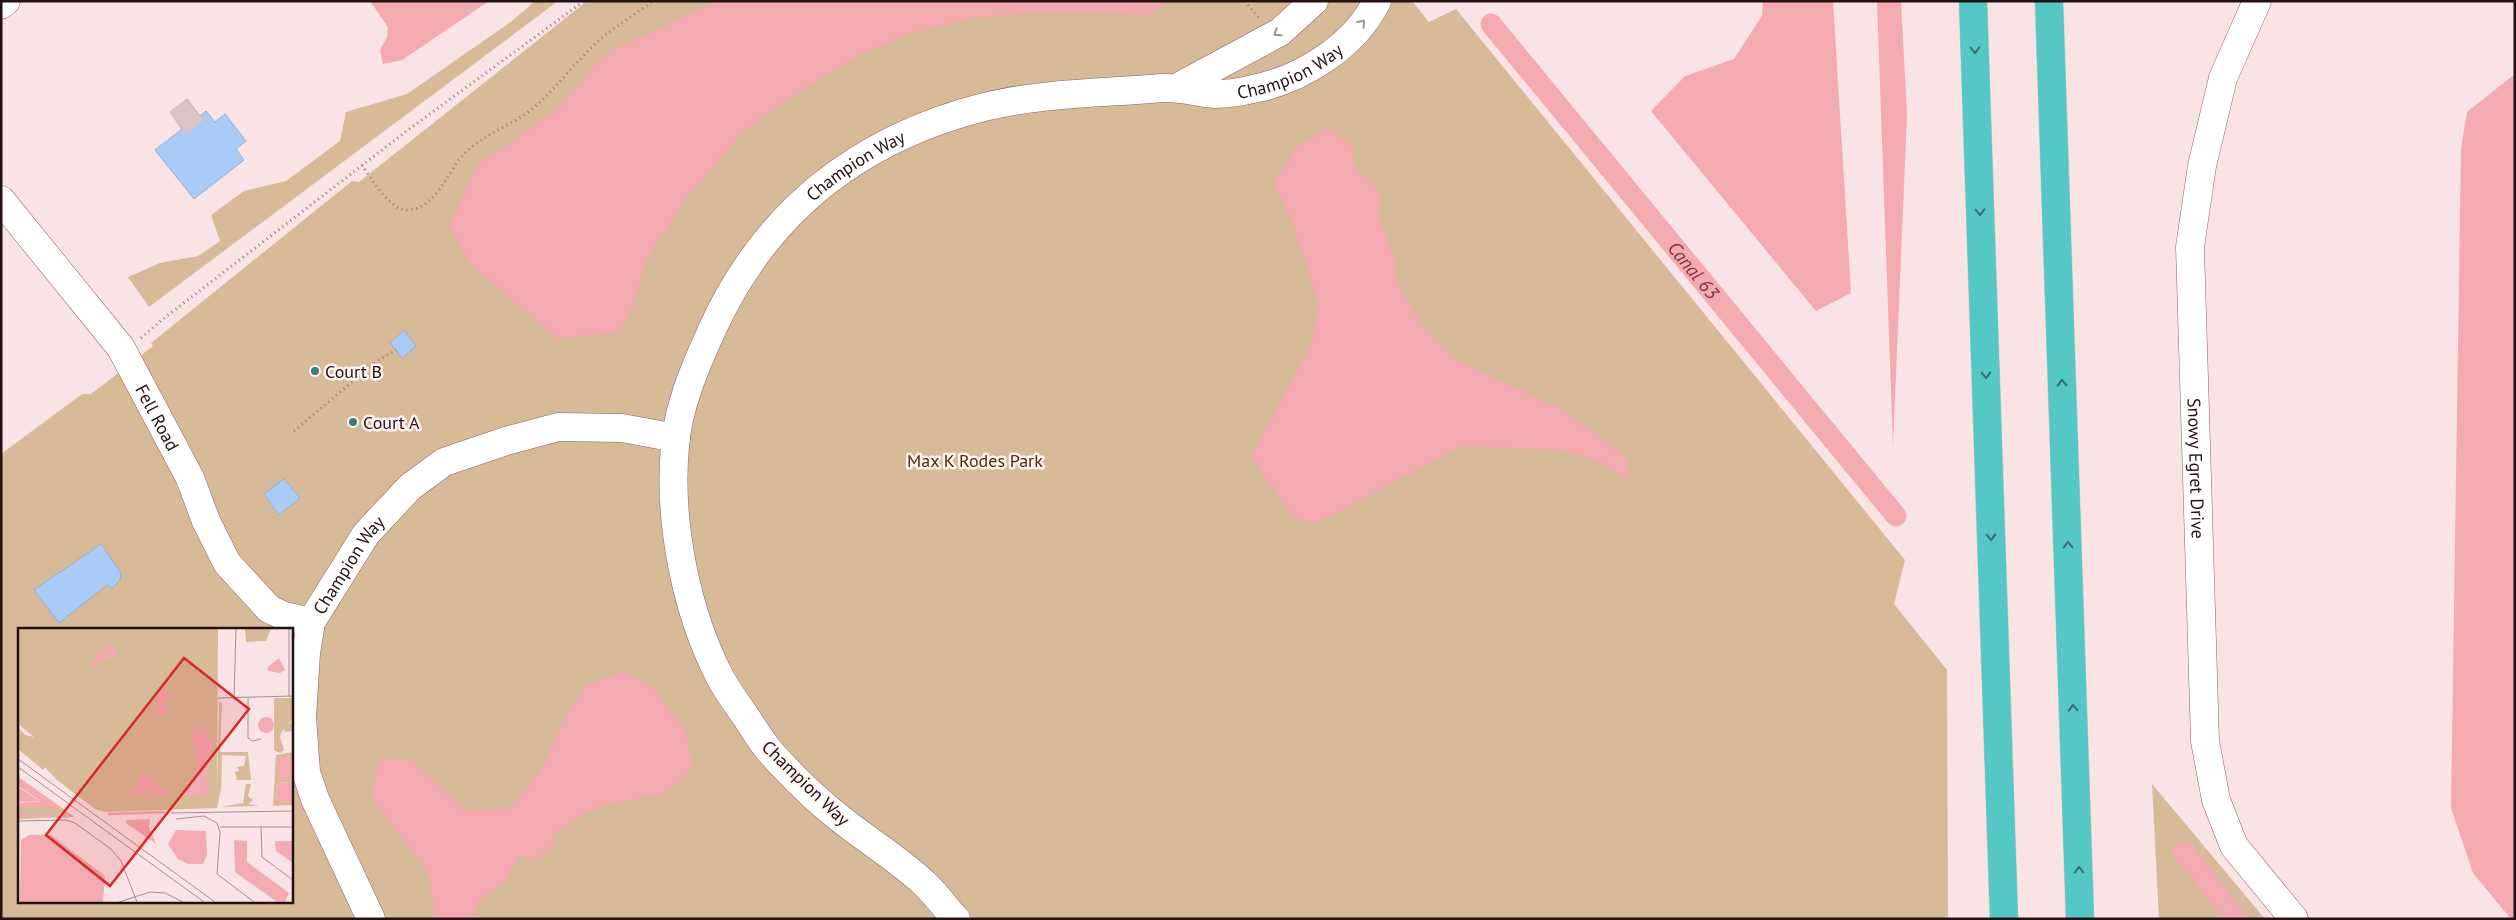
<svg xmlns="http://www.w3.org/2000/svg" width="2516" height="920" viewBox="0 0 2516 920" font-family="'PT Sans',sans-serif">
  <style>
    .green { fill: #d7bb98; fill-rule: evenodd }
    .water { fill: #f3aab0 }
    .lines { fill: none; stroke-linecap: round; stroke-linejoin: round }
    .canal { stroke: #f3aab0; stroke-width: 21 }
    .building { fill: #aacbf5; stroke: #93b1d6 }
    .minor-tunnel { stroke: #dac4c5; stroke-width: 28; stroke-dasharray: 28 14; stroke-linecap: butt }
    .minor-casing { stroke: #906064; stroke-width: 29 }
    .highway-casing { stroke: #cfcbcb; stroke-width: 29 }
    .path { stroke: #8f7b7c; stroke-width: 3; stroke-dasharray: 1 4; stroke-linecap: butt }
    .minor { stroke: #fff; stroke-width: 28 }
    .highway { stroke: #55c8c6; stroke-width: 28 }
    .oneway { stroke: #9c9495 }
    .oneway2 { stroke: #3c6c6c }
    .poi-dot { fill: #377f7e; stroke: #fff3f4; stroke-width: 2 }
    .labels { text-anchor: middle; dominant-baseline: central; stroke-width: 5; stroke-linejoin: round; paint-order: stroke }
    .street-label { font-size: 18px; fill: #231113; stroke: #fff3f4 }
    .poi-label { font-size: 18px; fill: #231113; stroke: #fff3f4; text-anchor: start }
    .park-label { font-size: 18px; fill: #492e00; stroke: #fff3f4 }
    .water-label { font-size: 19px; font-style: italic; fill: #873240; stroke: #fff3f4 }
    .inset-river { fill: none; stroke: #f3aab0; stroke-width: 2.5 }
    .inset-road { fill: none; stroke: #a48f90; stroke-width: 1 }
    .view { fill: #d62828; fill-opacity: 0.15; stroke: #d62828; stroke-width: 2.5 }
    .inset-edge { fill: none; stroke: #231113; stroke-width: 2.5 }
  </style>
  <rect width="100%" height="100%" fill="#fae3e4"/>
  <g class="green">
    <polygon points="535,1 558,1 149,307 128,277 160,263 198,256 220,241 211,215 244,191 286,181 340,141 346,112 407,94 512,21"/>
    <path d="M587 1H1412L1429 22 1456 9 1905 560 1894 604 1947 670 1948 919H1V454L82 394H91L153 346 151 343 352 181 359 182ZM19 629H291V901H19Z"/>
    <polygon points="2152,784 2265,919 2159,919"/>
  </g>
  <g class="water">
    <polygon points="370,1 489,1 402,60 383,64 380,50 387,37 388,27"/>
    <polygon points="718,1 1167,1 1152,15 1101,12 1039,12 972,18 909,34 869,50 807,87 745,130 687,197 646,261 629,317 617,332 557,339 472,266 449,227 476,166 555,110 607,52"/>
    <polygon points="1763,1 1833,1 1851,293 1816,311 1651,111 1685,76 1734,59 1762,16"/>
    <polygon points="1877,1 1901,1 1907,114 1893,446"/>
    <polygon points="2515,74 2515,919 2511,919 2473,873 2451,808 2461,149 2467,112"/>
    <polygon points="1327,128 1352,145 1356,170 1372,182 1382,200 1378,213 1395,259 1396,280 1423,326 1457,360 1560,408 1597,434 1629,460 1626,479 1593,459 1559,450 1463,446 1317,523 1293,518 1251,456 1311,345 1319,306 1295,229 1273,183 1297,147"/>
    <polygon points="625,671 655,689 684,729 694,766 666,793 598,807 554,832 553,846 537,859 518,856 506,880 479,902 470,919 435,919 429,874 371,799 379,759 412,760 466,810 510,808 539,772 566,715 586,685"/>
  </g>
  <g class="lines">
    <g class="canal">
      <path id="s1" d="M1491 24 1896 516"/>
      <polyline points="2183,851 2236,919"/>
    </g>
  </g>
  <g class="building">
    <polygon points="187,99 200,116 206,111 215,122 225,114 246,141 236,149 244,160 194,199 155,150 182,129 170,112"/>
    <polygon points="404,330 416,346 402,358 390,343"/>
    <polygon points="284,479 300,498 279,515 264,494"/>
    <polygon points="101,544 121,573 120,580 112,588 107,585 59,623 34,590"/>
  </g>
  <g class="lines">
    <polyline class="minor-tunnel" points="178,123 195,110"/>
    <g class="minor-casing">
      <g id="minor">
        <path id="s2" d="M2257 1 2223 78 2202 166 2190 247 2205 741 2216 800 2234 846 2294 919"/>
        <polyline points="1,5 6,1"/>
        <polyline points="1178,87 1280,32 1314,1"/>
        <path id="s3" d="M1 200 121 348 190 478 206 521 227 563 269 609 284 616 311 622"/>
        <path id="s4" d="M371 919 315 799 306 772 302 717 306 653 311 622 366 534 410 487 444 462 506 441 558 427 622 428 676 438"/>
        <path id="s5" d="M956 919C946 908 937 896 926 885 899 859 866 840 837 816 814 798 791 775 772 754 762 743 754 729 746 717 738 705 728 692 721 679 686 613 668 521 675 446 678 407 695 367 711 332 764 213 858 139 984 107 1041 93 1105 93 1163 88 1182 87 1197 93 1215 94 1227 94 1241 92 1253 89 1301 80 1355 46 1377 1"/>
      </g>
    </g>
    <g class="highway-casing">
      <g id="highway">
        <polyline points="1973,1 2004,919"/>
        <polyline points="2049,1 2080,919"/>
      </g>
    </g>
    <g class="path">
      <polyline points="1245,1 1259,18"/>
      <path d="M362 165C370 177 390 210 406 210 435 211 447 172 464 154 482 135 512 125 531 110 553 92 571 67 592 47 609 30 633 16 653 1"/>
      <polyline points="141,338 163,319 408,130 584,1"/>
      <polyline points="294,431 377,361 396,350"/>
    </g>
    <use href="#minor" class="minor"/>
    <use href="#highway" class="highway"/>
  </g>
  <defs><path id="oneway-chevron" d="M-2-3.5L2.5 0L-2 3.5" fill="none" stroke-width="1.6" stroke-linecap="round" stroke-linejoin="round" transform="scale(1.25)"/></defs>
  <g class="oneway">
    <use href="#oneway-chevron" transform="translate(1362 23) rotate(-48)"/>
    <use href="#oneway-chevron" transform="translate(1277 33) rotate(146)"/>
  </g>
  <g class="oneway2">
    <use href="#oneway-chevron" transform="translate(1975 50) rotate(88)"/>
    <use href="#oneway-chevron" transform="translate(1980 212) rotate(88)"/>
    <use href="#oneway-chevron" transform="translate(1986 375) rotate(88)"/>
    <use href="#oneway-chevron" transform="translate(2062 383) rotate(-92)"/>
    <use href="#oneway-chevron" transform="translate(1991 537) rotate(88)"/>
    <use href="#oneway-chevron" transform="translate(2068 545) rotate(-92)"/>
    <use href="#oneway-chevron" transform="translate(2073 708) rotate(-92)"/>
    <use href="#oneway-chevron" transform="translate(2079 870) rotate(-92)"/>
  </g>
  <g class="poi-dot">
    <circle cx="315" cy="371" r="5"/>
    <circle cx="353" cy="422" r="5"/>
  </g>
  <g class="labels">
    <g class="street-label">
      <text stroke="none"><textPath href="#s5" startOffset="1378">Champion Way</textPath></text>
      <text stroke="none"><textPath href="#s5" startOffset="924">Champion Way</textPath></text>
      <text stroke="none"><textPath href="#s3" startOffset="269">Fell Road</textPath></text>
      <text stroke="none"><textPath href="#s2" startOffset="478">Snowy Egret Drive</textPath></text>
      <text stroke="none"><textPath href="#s4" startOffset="380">Champion Way</textPath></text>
      <text transform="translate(806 783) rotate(44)">Champion Way</text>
    </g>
    <g class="poi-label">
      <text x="325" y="371">Court B</text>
      <text x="363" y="422">Court A</text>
    </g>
    <g class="park-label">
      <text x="975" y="460">Max K Rodes Park</text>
    </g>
    <g class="water-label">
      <text stroke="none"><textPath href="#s1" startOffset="319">Canal 63</textPath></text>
    </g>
  </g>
  <g transform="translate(18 628)">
    <rect width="275" height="275" fill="#fae3e4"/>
    <path d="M0 1H200L199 174 201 74 204 75 202 124H230L233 152H219L217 144 221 143 219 139 226 138 228 128 204 127 203 161 199 180 86 184 77 181 39 152 27 139 25 142 0 121V99L7 107 16 109 0 96ZM227 1H253L248 13 228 14ZM256 70H275V92L270 96 275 94V103L268 104 265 101 262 108 266 122 262 125 256 122ZM275 124V128L260 130 275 154 260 155 258 173 275 174V177L255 178 258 127ZM228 156H233L230 168 235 172 230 176 241 178 203 179 225 175ZM0 179H43L57 189 0 191Z" fill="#d7bb98"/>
    <path d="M92 18 99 20 98 30 84 32 77 39 73 37 81 23ZM261 30 267 42 262 45 251 43 249 40ZM140 61 156 66 146 72 150 84 146 89 139 88ZM240 97a8 8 0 1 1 16 0a8 8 0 1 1-16 0ZM190 100 194 121 188 151 192 162 190 166 168 168 166 161 176 148 180 133 173 106 176 101ZM275 128V150L260 153V130ZM123 143 130 144 137 157 148 160 149 167 129 163 109 170 119 159ZM0 149 43 179H0V175L23 173 0 158ZM275 154V174L258 173 260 155ZM0 159 22 173 0 174ZM132 191 131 200 138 216 108 195 109 192ZM158 202 188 203 189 227 185 236H170L160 231 150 216ZM33 207 87 248 85 274H2L3 212 11 207ZM216 212 229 213V234L271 265 267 274H259L217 244ZM257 213H275V235L258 223Z" fill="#f3aab0"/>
    <path class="inset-river" d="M90 186 147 184M0 188H51"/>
    <path class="inset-road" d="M271 69V1M200 70 275 68M216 70 218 1M230 70V110L234 113 243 111M0 131 197 274M0 139 186 274M153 185 275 183M158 191 186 188 199 195 202 204 199 246 236 274M0 193 48 192 57 195 93 221 103 233 119 274M202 199H275M243 199 244 229 275 252M101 274 132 264 147 265 165 274"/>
    <path class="view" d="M166 30 231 81 92 258 28 207Z"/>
    <rect width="275" height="275" class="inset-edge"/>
  </g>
  <rect width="2516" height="920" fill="none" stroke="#231113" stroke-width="5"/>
</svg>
